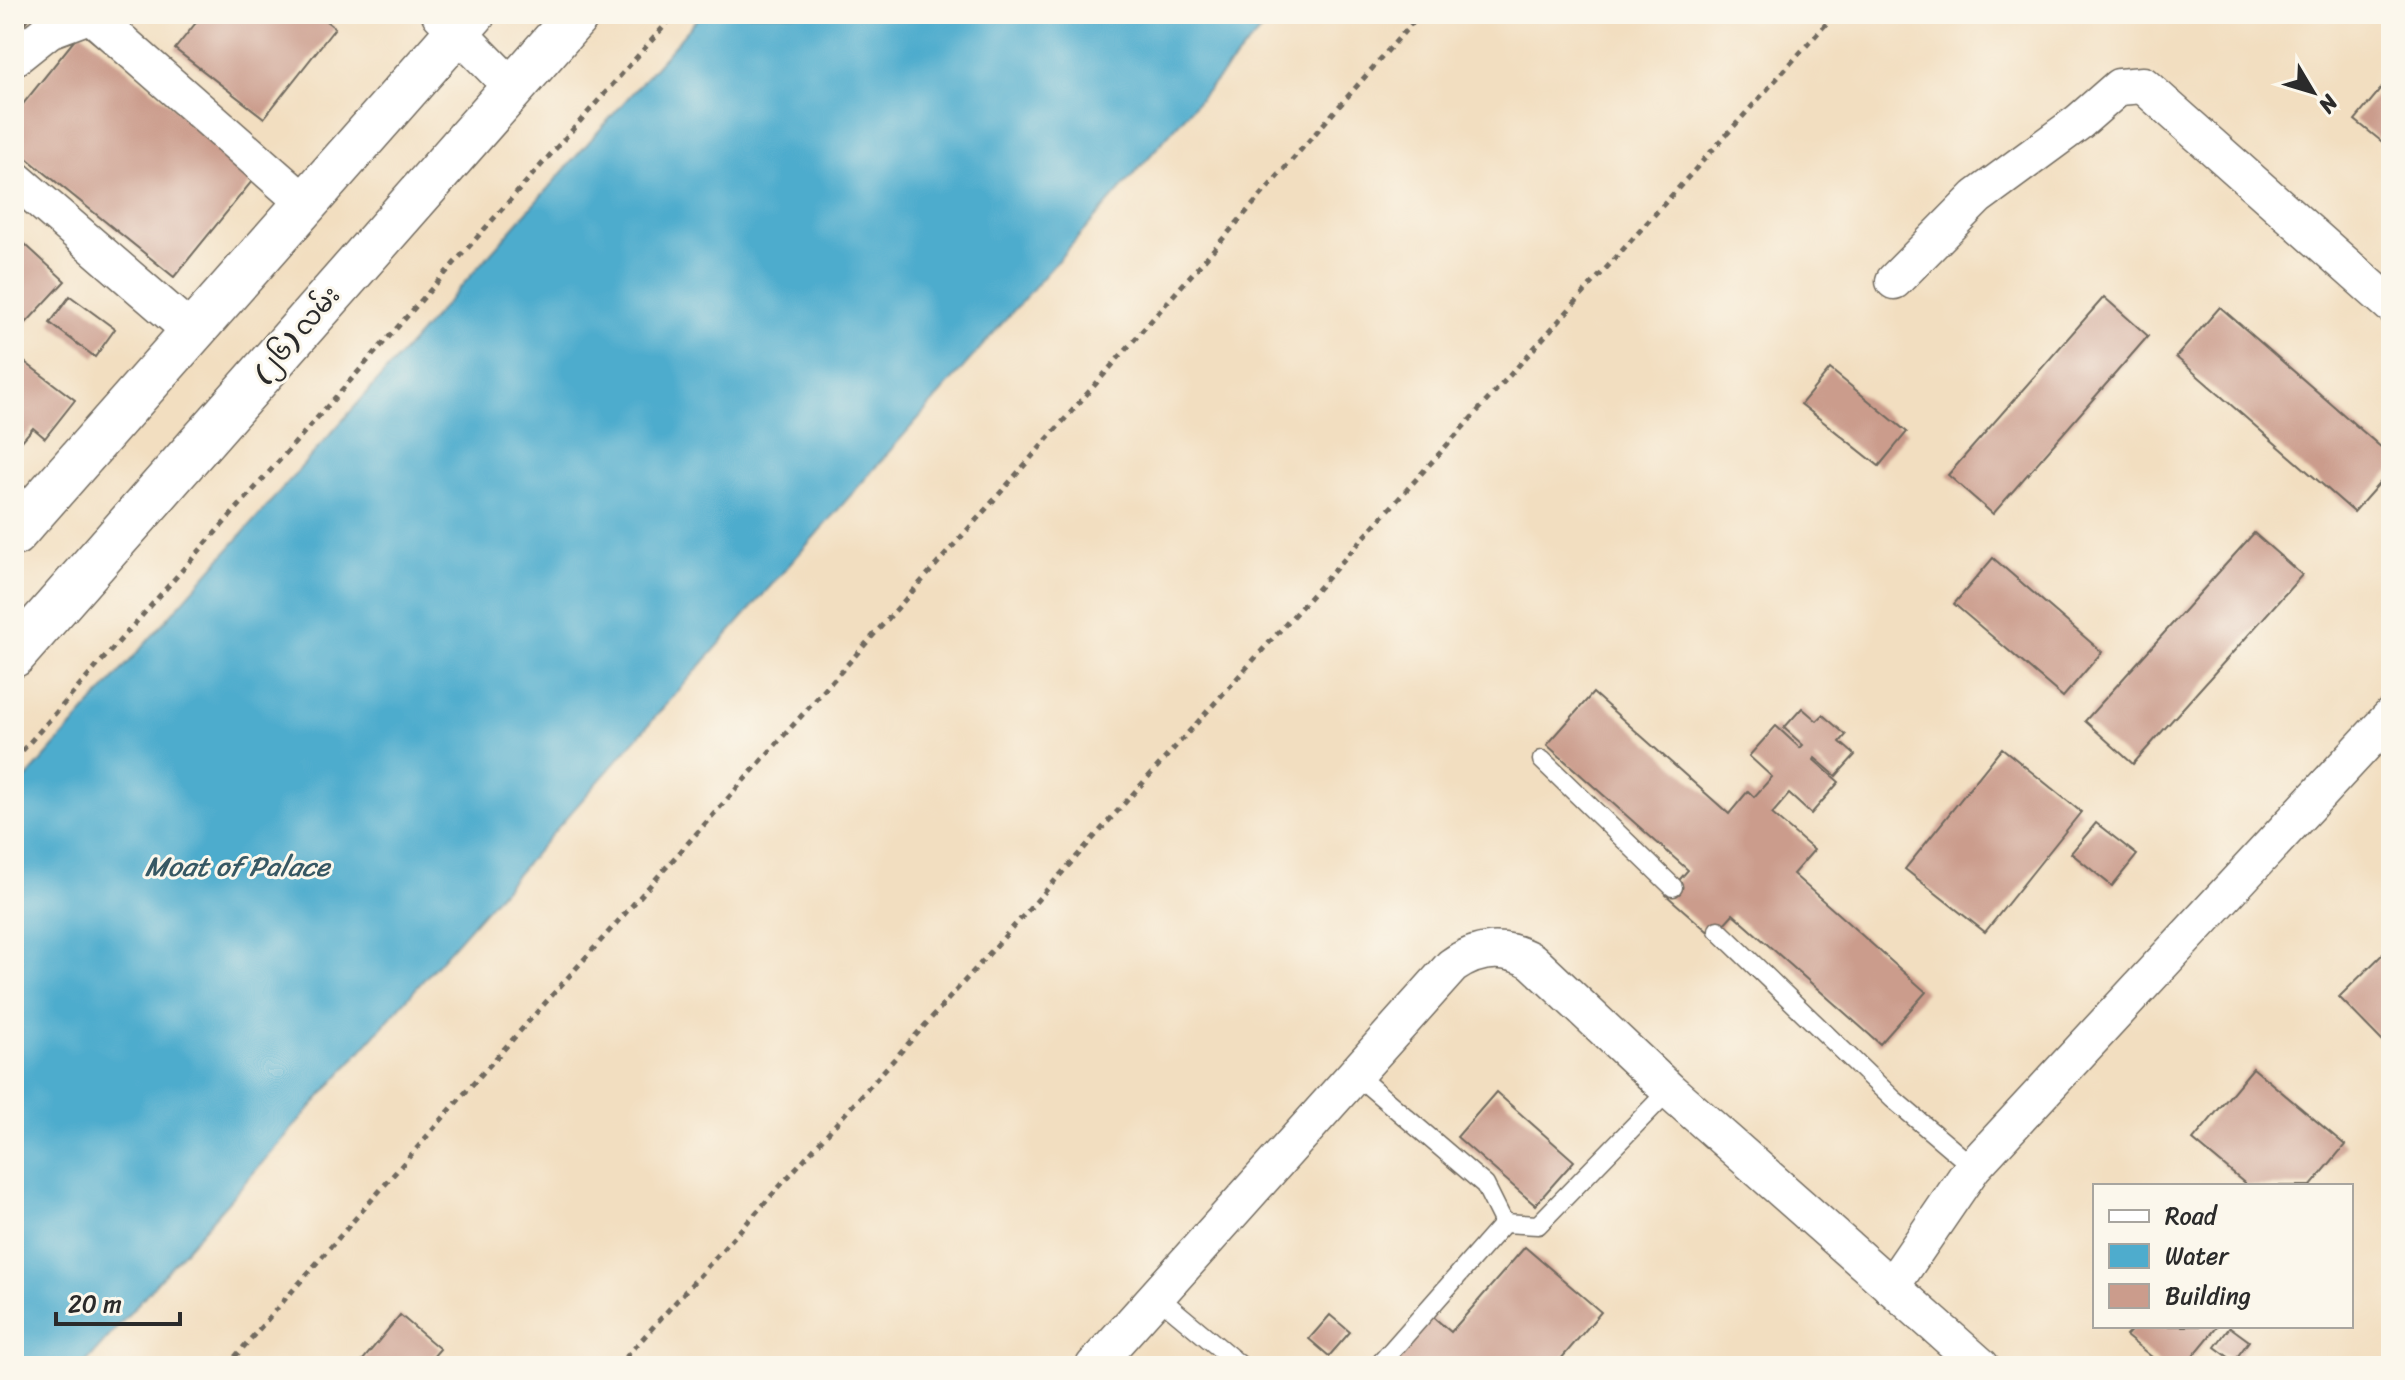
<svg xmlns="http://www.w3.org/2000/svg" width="2405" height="1380" viewBox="0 0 2405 1380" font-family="Sriracha,'Noto Sans Myanmar',sans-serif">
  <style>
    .water { fill: #4eaccd; stroke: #3c6c7c; stroke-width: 2 }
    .building { fill: #cb9c8c }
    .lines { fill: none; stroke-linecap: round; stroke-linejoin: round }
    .service-casing { stroke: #716a5f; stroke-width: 21 }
    .minor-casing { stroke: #716a5f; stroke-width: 39 }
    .primary-casing { stroke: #716a5f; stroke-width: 47 }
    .path { stroke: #716a5f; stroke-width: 5; stroke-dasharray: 6 6; stroke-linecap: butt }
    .service { stroke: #fff; stroke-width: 18 }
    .minor { stroke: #fff; stroke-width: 36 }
    .primary { stroke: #fff; stroke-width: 44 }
    .labels { text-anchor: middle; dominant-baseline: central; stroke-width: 6; stroke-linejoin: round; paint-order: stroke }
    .street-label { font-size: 26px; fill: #2b2b2b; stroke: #fbf7ec }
    .water-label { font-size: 28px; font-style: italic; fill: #375864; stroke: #fbf7ec }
  </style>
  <rect width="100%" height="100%" fill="#fbf7ec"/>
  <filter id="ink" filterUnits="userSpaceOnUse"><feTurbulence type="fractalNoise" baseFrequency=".0125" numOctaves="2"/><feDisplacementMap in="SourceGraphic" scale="16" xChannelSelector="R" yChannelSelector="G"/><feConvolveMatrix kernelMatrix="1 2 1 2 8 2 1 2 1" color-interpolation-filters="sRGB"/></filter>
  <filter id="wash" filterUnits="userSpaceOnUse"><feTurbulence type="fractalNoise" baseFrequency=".006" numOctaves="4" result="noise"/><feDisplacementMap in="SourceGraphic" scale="32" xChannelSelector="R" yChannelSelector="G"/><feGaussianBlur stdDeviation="1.8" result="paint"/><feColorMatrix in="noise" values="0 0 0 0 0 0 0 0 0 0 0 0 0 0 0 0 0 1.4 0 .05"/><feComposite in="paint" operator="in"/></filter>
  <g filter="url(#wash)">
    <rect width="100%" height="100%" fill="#f2dec0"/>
    <polygon class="water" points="702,14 1275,14 83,1366 14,1366 14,792"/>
    <g id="blocks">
      <g class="building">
        <polygon points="14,14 32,14 14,36"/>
        <polygon points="203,14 317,14 335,28 264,118 175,49"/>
        <polygon points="81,32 257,175 174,277 14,148 14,115"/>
        <polygon points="2389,79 2391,81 2391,149 2355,120"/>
        <polygon points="14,234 65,281 14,336"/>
        <polygon points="70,296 115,329 95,357 50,323"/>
        <polygon points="2104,297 2148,336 1993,514 1948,475"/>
        <polygon points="2220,307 2391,456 2391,470 2354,512 2176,357"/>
        <polygon points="14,354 75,400 45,438 33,428 14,450"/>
        <polygon points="1830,369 1907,432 1879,466 1801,404"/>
        <polygon points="2254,533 2302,575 2133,764 2085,721"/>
        <polygon points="1993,558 2102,652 2063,697 1954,604"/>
        <polygon points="1593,693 1729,814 1748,791 1754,797 1772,777 1749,756 1776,726 1800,748 1803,745 1784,728 1802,708 1817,721 1823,715 1846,735 1840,742 1855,755 1836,776 1815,758 1814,760 1839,782 1811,814 1789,794 1772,814 1814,850 1793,874 1926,992 1880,1044 1733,914 1713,936 1666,895 1688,870 1547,745"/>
        <polygon points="2002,748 2081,812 1985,932 1905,869"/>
        <polygon points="2096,823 2137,855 2112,886 2071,853"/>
        <polygon points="2391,946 2391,1033 2383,1042 2339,997"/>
        <polygon points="2253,1068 2345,1145 2311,1186 2248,1186 2193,1140"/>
        <polygon points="1496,1092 1574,1161 1535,1205 1457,1137"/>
        <polygon points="1525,1247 1601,1312 1555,1366 1400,1366 1393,1360 1431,1315 1451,1332"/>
        <polygon points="400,1315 440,1349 425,1366 358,1366"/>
        <polygon points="1330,1315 1350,1332 1329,1356 1309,1339"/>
        <polygon points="2135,1326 2218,1326 2185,1366 2163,1366 2126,1336"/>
        <polygon points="2230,1327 2249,1341 2234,1361 2215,1347"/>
      </g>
    </g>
  </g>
  <g filter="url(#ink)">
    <use href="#blocks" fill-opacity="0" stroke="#716a5f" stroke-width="2"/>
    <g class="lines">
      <g class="service-casing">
        <g id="service">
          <polyline points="1542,760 1673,887"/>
          <polyline points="1718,930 1893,1099 1973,1167"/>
          <polyline points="1355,1074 1485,1185 1504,1223"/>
          <polyline points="1157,1296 1241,1366"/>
          <polyline points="1378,1366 1504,1223 1538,1225 1669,1090"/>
        </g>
      </g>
      <g class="minor-casing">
        <g id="minor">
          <polyline points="440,14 513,88"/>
          <polyline points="91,15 305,203"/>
          <polyline points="14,58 49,30 92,14"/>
          <polyline points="14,178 192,332"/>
          <polyline points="1894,281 1977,197 2079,122 2119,87 2143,85 2391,305"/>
          <polyline points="1891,1287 1973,1167 2391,716"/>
          <path d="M1094 1366 1452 966C1477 948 1504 945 1532 961L1669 1090 1981 1366"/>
        </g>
      </g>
      <g class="primary-casing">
        <g id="primary">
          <polyline points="14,534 473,14"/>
          <polyline points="14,655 578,14"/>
        </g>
      </g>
      <g class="path">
        <polyline points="14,760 675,14"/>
        <polyline points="227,1366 463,1095 986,509 1420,14"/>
        <polyline points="618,1366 1835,14"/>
      </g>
      <use href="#service" class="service"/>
      <use href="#minor" class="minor"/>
      <use href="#primary" class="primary"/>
    </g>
  </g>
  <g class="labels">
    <g class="street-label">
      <text transform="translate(296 334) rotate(-49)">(၂၆) လမ်း</text>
    </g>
    <g class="water-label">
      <text x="237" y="866">Moat of Palace</text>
    </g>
  </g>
  <rect width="2405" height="1380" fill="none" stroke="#fbf7ec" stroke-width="48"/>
  <rect x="2093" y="1184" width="260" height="144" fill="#fbf7ec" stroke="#a8a59f" stroke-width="2"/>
  <rect x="2109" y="1210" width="40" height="12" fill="#ffffff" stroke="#a8a59f" stroke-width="2"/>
  <text x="2165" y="1224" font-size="24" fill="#2b2b2b">Road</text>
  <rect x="2109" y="1244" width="40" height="24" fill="#4eaccd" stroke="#a8a59f" stroke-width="2"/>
  <text x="2165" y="1264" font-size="24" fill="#2b2b2b">Water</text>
  <rect x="2109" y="1284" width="40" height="24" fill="#cb9c8c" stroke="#a8a59f" stroke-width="2"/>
  <text x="2165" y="1304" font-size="24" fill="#2b2b2b">Building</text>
  <g transform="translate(2313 92) rotate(128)" stroke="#fbf7ec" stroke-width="6" paint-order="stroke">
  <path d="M0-6L14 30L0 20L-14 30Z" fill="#2b2b2b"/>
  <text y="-12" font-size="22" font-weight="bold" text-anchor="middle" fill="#2b2b2b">N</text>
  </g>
  <path d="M56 1312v12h124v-12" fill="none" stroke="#2b2b2b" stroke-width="4"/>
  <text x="68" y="1312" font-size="24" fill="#2b2b2b" stroke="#fbf7ec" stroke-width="6" paint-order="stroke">20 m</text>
</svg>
